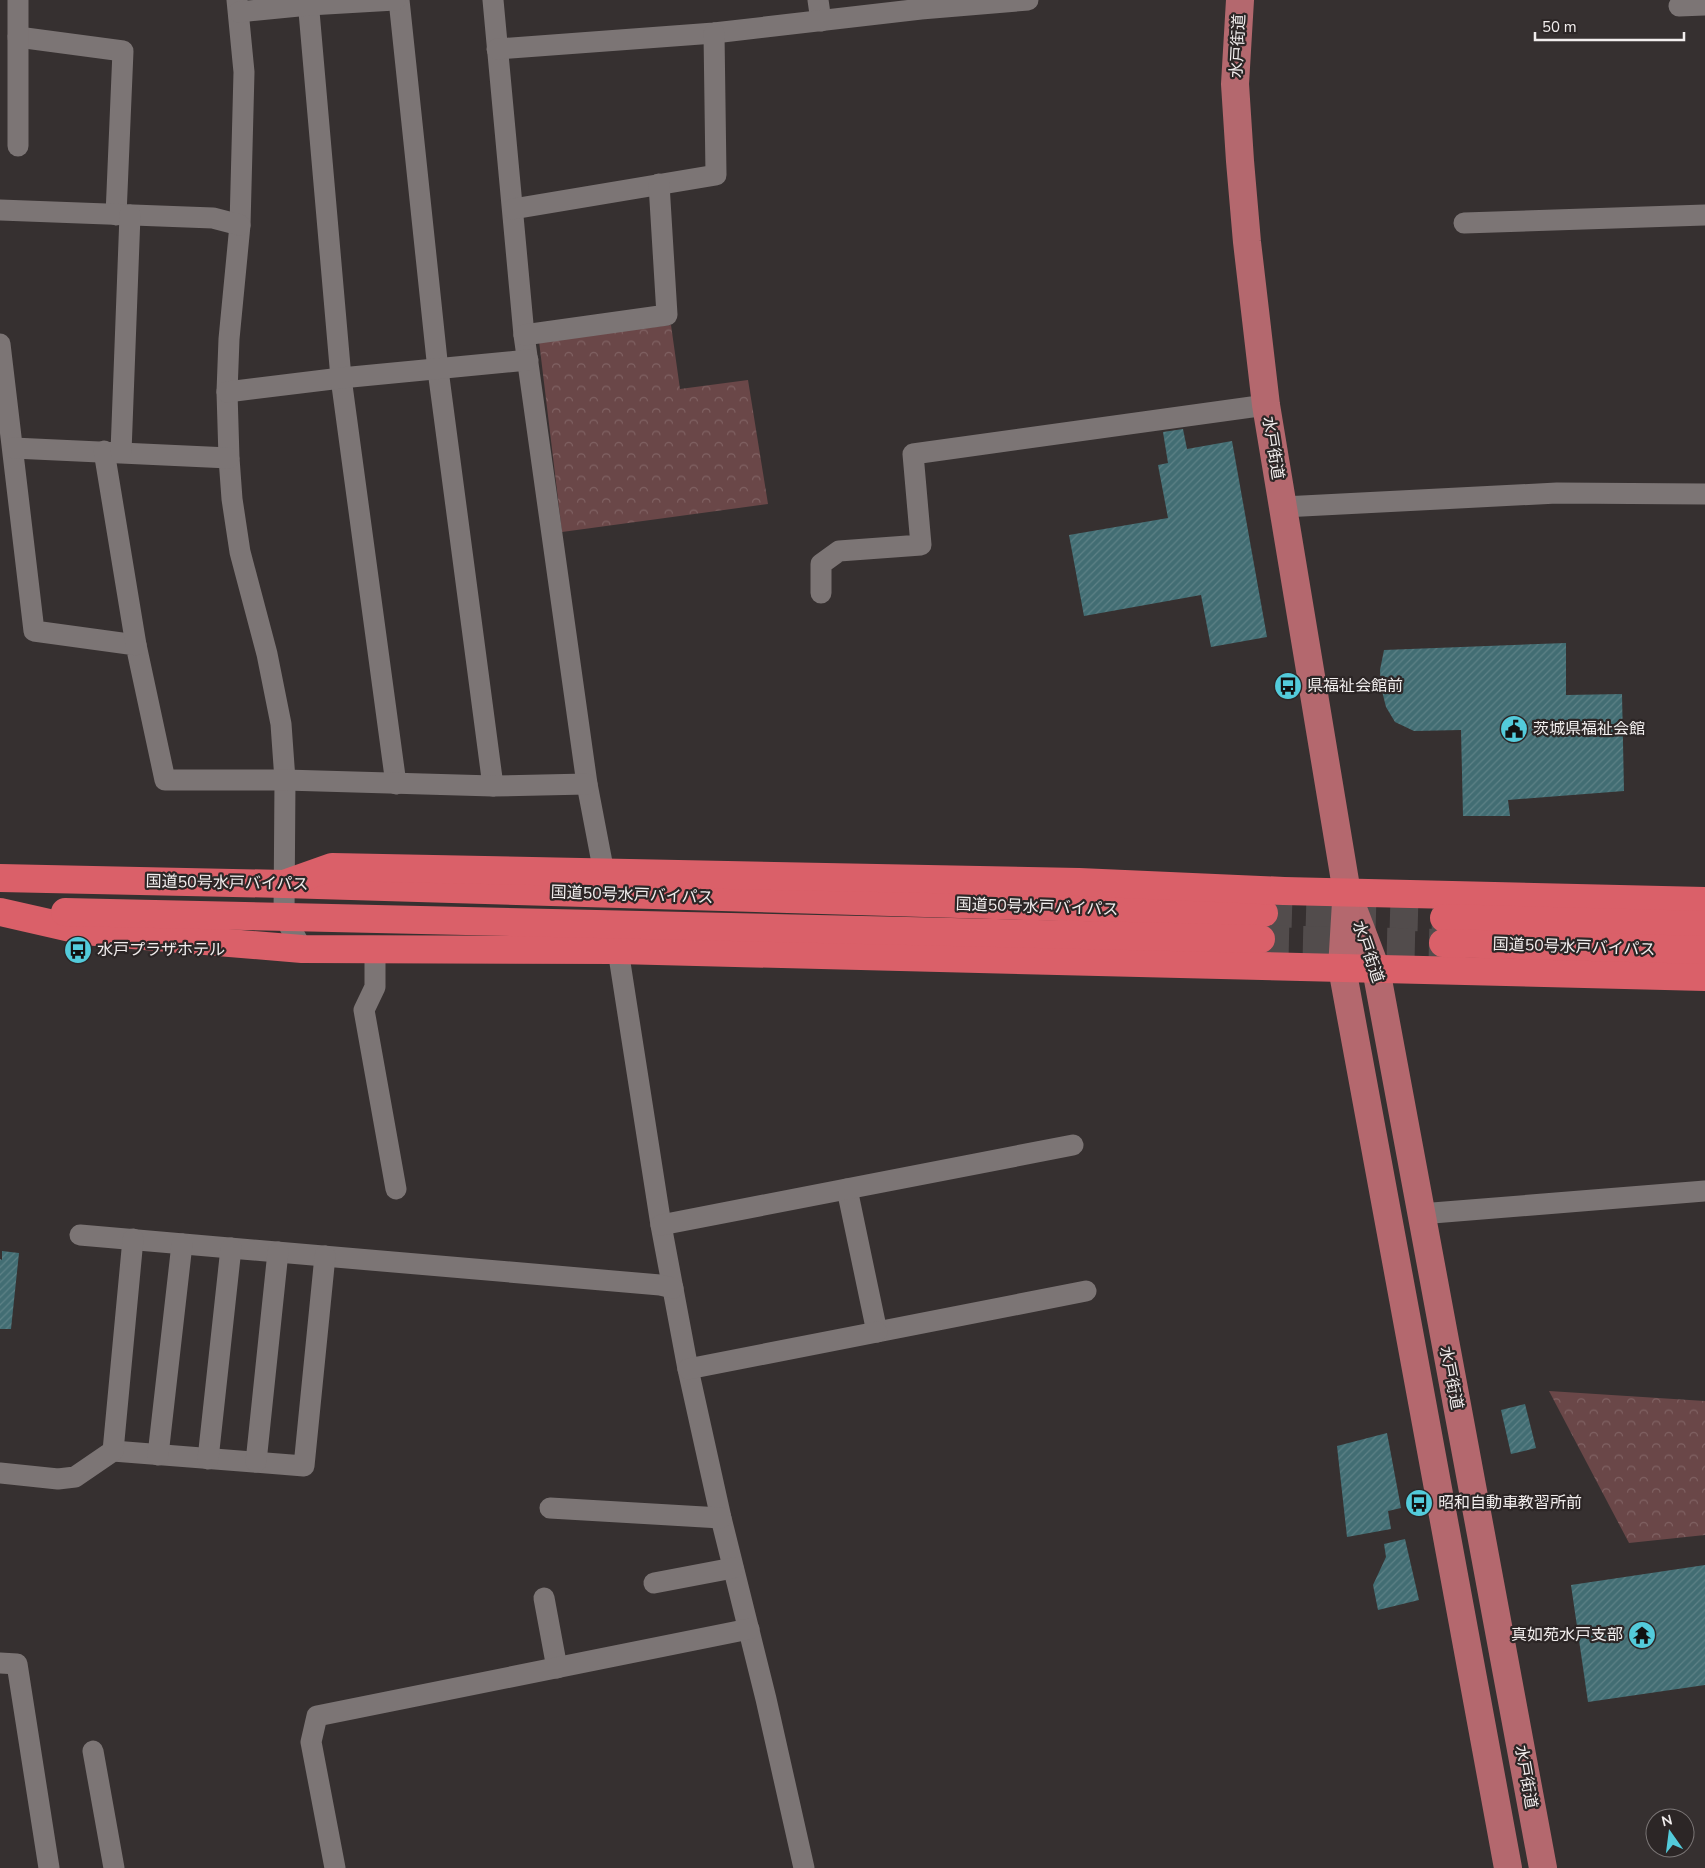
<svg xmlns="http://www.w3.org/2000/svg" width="1705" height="1868" viewBox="0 0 1705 1868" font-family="'Nunito Sans','Noto Sans JP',sans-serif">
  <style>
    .forest { fill: url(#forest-crowns) }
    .building { fill: url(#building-hatch) }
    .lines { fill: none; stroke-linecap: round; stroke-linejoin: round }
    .highway-tunnel { stroke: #524c4c; stroke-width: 28; stroke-dasharray: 28 14; stroke-linecap: butt }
    .minor { stroke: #7c7575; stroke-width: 21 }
    .major { stroke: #b4686e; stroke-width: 28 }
    .highway { stroke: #da6069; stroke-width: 28 }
    .labels { text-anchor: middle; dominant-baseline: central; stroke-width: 4.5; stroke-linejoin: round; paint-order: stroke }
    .street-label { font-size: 16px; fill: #f1eded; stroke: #2c2626 }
    .poi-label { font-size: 16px; fill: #f1eded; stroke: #2c2626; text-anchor: start }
  </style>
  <defs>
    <pattern id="forest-crowns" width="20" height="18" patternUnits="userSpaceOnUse" patternTransform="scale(1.25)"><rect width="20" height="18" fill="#6a4748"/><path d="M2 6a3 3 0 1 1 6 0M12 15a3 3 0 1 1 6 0" fill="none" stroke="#806263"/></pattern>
    <pattern id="building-hatch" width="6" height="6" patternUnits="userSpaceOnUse" patternTransform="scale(1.25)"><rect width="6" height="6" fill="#426d73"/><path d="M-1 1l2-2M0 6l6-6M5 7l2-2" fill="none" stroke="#5e8287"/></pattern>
  </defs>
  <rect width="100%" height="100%" fill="#363030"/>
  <g class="forest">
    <polygon points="671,325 680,389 748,380 768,504 562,532 539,341"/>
    <polygon points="1549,1391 1705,1401 1705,1535 1629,1543"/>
  </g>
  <g class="building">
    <polygon points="1183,429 1187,449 1232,441 1267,637 1211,647 1201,595 1084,616 1069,535 1168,518 1158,465 1168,463 1163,432"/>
    <polygon points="1566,643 1566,695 1622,694 1624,791 1508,800 1510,816 1463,816 1461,730 1414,731 1395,722 1386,707 1381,687 1380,670 1384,650"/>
    <polygon points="2,1251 19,1253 11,1329 0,1329 0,1259 2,1260"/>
    <polygon points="1525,1404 1536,1448 1511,1454 1501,1410"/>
    <polygon points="1387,1433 1401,1508 1388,1511 1391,1529 1347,1537 1337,1446"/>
    <polygon points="1405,1539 1419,1600 1378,1610 1373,1585 1386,1557 1384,1544"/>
    <polygon points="1705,1565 1705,1685 1588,1702 1571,1585"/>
  </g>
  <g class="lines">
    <g class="highway-tunnel">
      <polyline points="1264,913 1444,918"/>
      <polyline points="1261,939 1443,943"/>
    </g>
    <g class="minor">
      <polyline points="237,0 244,72 240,225 229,339 227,392 229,458 232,499 240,552 267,654 281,724 285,780 284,916 302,949"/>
      <polyline points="308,0 341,378 396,784"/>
      <polyline points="399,0 438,370 493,786"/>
      <polyline points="493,0 524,335 587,784 604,873"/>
      <polyline points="818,0 821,21"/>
      <polyline points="1679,6 1705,5"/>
      <polyline points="239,12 309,5 395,0"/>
      <polyline points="18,37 123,51 116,215"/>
      <polyline points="497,49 714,33 921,9 1028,0"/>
      <polyline points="18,146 18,0"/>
      <polyline points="513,209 716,175 714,33"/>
      <polyline points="0,210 213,218 240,225"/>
      <polyline points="1464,223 1705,215"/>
      <polyline points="524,335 667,315 659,184"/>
      <polyline points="0,344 34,631 136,645 165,780 285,780 493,786 587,784"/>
      <polyline points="227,392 341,378 528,360"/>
      <polyline points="13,448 229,458"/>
      <polyline points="104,451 136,645"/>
      <polyline points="121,452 130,215"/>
      <polyline points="1283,507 1557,493 1705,494"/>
      <polyline points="821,593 821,564 839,551 921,545 913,454 1266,405"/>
      <polyline points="375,949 375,987 364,1010 396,1189"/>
      <polyline points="618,950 661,1225 688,1369 721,1518 766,1699 804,1868"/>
      <polyline points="847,1189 877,1332 1086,1291"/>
      <polyline points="1420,1214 1705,1191"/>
      <polyline points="661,1225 1073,1145"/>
      <polyline points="80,1235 660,1285 673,1288"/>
      <polyline points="688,1369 877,1332"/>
      <polyline points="113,1451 304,1466 325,1256"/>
      <polyline points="158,1455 182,1244"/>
      <polyline points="208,1459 231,1248"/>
      <polyline points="256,1462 278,1252"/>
      <polyline points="0,1473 58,1479 75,1477 113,1451 133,1239"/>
      <polyline points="550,1508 721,1518"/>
      <polyline points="654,1583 733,1568"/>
      <polyline points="544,1598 557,1668"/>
      <polyline points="0,1663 17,1664 49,1868"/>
      <polyline points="93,1751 114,1868"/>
      <polyline points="335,1868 311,1742 317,1716 749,1629"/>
    </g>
    <g class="major">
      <polyline points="1240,0 1235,84 1240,161 1247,242 1266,405 1347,893 1376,969 1543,1868"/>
      <polyline points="1346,902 1342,968 1508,1868"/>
    </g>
    <g class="highway">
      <polyline points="0,878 284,884 1264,913"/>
      <polyline points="284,884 332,867 1079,882 1284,891 1705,901"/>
      <polyline points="0,912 84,931 302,949 618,950 1705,977"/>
      <polyline points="65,912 1261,939"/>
      <polyline points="1444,918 1705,925"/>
      <polyline points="1443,943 1705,950"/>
    </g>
  </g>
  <defs>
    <g id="bus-disc" transform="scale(1.4375)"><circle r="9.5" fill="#53cbdb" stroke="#2c2626"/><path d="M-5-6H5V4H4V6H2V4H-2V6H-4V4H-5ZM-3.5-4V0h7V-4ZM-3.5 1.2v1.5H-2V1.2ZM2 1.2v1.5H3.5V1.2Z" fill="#111"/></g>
    <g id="civic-disc" transform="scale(1.4375)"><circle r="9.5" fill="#53cbdb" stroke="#2c2626"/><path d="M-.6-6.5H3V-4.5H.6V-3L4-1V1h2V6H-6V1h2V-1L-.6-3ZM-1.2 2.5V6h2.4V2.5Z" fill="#111"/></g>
    <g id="temple-disc" transform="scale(1.4375)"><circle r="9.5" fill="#53cbdb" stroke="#2c2626"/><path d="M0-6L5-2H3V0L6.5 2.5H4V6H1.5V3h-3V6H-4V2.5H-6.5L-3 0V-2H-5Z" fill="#111"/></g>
  </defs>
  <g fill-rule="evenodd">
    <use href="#bus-disc" x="1288" y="686"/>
    <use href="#civic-disc" x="1514" y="729"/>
    <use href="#bus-disc" x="78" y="950"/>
    <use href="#bus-disc" x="1419" y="1503"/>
    <use href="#temple-disc" x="1642" y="1635"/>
  </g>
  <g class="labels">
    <g class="street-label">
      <text transform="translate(1238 46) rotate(-87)">水戸街道</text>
      <text transform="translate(1273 448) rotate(81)">水戸街道</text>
      <text transform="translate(227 883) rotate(1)">国道50号水戸バイパス</text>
      <text transform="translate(632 895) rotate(2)">国道50号水戸バイパス</text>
      <text transform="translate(1037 907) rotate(2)">国道50号水戸バイパス</text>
      <text transform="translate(1574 947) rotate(2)">国道50号水戸バイパス</text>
      <text transform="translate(1368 952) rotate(71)">水戸街道</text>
      <text transform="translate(1451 1378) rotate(79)">水戸街道</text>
      <text transform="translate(1526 1777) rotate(80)">水戸街道</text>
    </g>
    <g class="poi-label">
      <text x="1307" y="686">県福祉会館前</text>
      <text x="1533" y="729">茨城県福祉会館</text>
      <text x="97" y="950">水戸プラザホテル</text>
      <text x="1438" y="1503">昭和自動車教習所前</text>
      <text x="1623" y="1635" text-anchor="end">真如苑水戸支部</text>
    </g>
  </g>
  <g transform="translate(1670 1833) rotate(346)"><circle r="24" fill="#2c2626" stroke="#7b7676"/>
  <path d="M0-4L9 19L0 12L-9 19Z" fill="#53cbdb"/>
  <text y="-8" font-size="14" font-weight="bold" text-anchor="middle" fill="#f1eded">N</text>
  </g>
  <path d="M1535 32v8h149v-8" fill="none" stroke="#f1eded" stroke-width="2.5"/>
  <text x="1542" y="32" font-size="15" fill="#f1eded" stroke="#2c2626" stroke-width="4" paint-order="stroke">50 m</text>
</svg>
